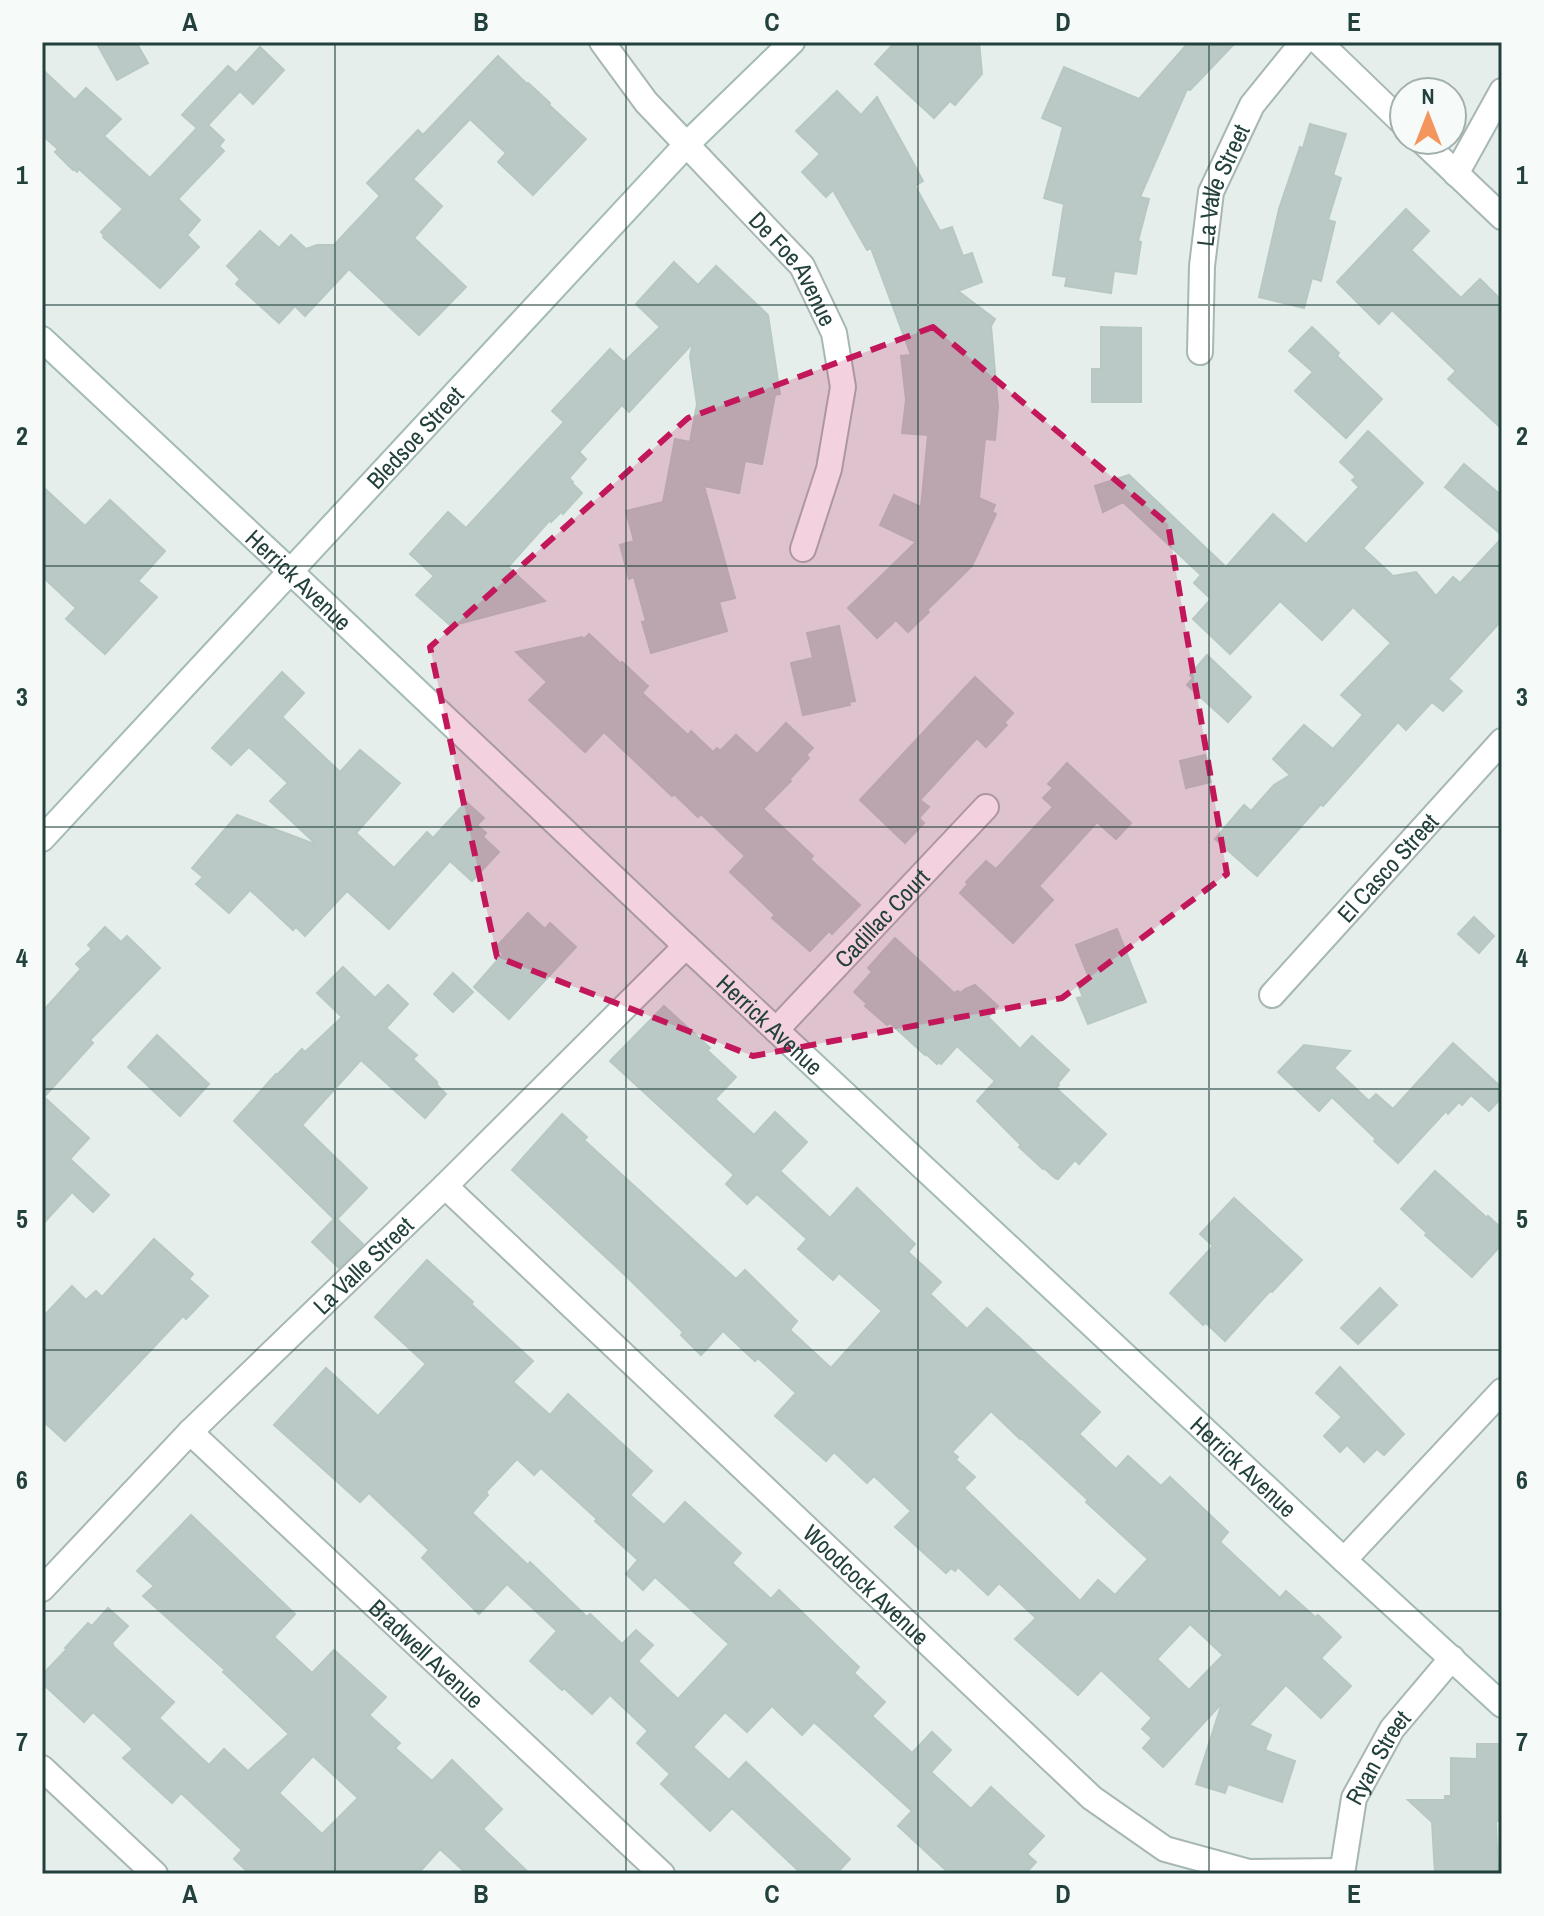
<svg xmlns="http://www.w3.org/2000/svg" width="1544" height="1916" viewBox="0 0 1544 1916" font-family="'Archivo Narrow',sans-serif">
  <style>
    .building { fill: #bac9c5; stroke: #b7c8c3; stroke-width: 2; fill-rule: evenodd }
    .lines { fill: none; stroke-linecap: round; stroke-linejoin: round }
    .street-casing { stroke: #a7b7b3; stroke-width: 28 }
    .secondary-casing { stroke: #a3bab5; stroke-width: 28 }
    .street { stroke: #fff; stroke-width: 24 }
    .secondary { stroke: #fff; stroke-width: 24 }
    .marked { fill: #c2185b; fill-opacity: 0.2; stroke: #c2185b; stroke-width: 6; stroke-dasharray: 16 10; stroke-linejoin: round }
    .grid { fill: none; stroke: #23413c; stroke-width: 2; stroke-opacity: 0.55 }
    .labels { text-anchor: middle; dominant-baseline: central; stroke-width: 8; stroke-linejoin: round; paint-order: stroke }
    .street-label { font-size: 24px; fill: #23413c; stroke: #f6faf9 }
    .neatline { fill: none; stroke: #23413c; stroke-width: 3 }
    .grid-label { font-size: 26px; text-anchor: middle; font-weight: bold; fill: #23413c }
  </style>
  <rect width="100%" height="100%" fill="#e5eeeb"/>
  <g class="building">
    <polygon points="96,42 136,42 148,63 117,80"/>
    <polygon points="895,42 979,42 982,74 955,105 950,101 934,118 875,64"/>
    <polygon points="1189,42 1236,42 1190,90 1187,89 1140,197 1149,199 1138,241 1141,242 1136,274 1114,271 1111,293 1065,286 1067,277 1053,275 1064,204 1044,198 1063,127 1042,118 1064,67 1139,99"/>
    <polygon points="260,47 284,70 253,104 240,91 208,125 224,140 219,146 224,151 178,199 200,220 187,235 199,247 160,288 103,237 104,235 101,232 123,209 79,169 77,172 74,169 73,170 55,152 58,149 42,135 42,69 75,100 86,88 121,119 104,136 150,178 197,128 182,115 228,66 236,73"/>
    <polygon points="498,56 527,84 528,83 550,103 549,105 586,139 533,195 498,162 506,153 470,119 413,179 442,206 414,238 466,287 419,335 349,269 305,316 295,306 279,323 236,284 240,279 227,266 260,231 279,248 291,235 306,249 317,245 334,245 380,196 367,183 418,130 423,135"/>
    <polygon points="837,91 861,115 877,97 923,181 915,186 940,231 952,227 963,256 972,253 982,282 958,291 995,319 991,326 998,407 995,440 985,439 979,498 995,505 992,512 996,514 972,566 927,610 929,612 908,632 896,620 877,638 848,608 916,542 880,525 894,495 921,507 928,435 902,433 906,400 901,356 911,355 871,248 867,250 833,190 826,197 802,172 820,154 796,131"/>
    <polygon points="1310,124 1346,134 1333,175 1341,178 1328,220 1335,222 1321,281 1312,278 1304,308 1259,297 1279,209 1300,147 1303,148"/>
    <polygon points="1406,209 1429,231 1411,250 1461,298 1480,279 1502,301 1502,429 1448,379 1456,371 1392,310 1379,324 1337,282"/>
    <polygon points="674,262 698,285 716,266 768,315 780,394 775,395 762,464 745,461 739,493 704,486 735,598 719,602 727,631 651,653 642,622 646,621 634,577 629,579 620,545 634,541 626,511 663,502 675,439 690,442 697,404 690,356 693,343 629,412 622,405 579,452 586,459 569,478 573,482 572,483 582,493 563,514 561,512 551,522 550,520 508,567 545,601 451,626 416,595 434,576 410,554 448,512 466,528 564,422 552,411 610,349 624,362 660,327 636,304"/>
    <polygon points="1101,327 1141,328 1141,402 1092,402 1092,369 1101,369"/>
    <polygon points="1312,327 1339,353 1337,356 1382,399 1346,438 1295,391 1313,372 1289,351"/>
    <polygon points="1368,431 1423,483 1363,548 1393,576 1416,572 1436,596 1453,577 1460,583 1502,538 1502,620 1448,679 1462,691 1443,711 1432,702 1406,730 1398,722 1323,806 1321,804 1257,876 1215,839 1244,805 1251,811 1274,785 1290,775 1273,759 1304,725 1333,749 1363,715 1341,695 1391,643 1353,607 1322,640 1280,601 1230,654 1193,619 1211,599 1194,583 1201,575 1123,502 1103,512 1095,486 1129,475 1226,567 1273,514 1306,544 1359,487 1352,480 1356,477 1340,462"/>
    <polygon points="1464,464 1502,496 1502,535 1445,487"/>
    <polygon points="42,486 85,526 110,500 165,551 138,581 157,597 105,654 66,619 76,608 42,576"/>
    <polygon points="839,626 855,701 849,702 850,705 803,715 791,663 813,658 807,633"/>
    <polygon points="589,634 621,664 622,662 648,686 642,693 688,735 691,731 713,752 717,748 720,751 736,735 757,754 786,723 813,748 806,755 809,758 789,780 791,781 763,809 813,856 810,859 860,905 832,934 829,931 810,951 772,918 775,915 730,872 745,856 701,814 698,817 674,794 672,796 604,732 585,752 529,700 547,682 516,652 582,637 584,639"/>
    <polygon points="1207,655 1251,697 1228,722 1187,685 1193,678 1190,675"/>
    <polygon points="282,672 304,693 282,717 340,772 360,750 400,783 356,833 394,868 427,832 433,838 466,802 484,818 477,825 486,833 483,837 499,852 472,881 450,861 389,929 347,891 305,936 296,927 293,930 250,890 229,913 196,884 203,877 192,868 237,815 317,845 270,801 288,783 249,747 231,765 212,748"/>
    <polygon points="975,677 1013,713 1004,723 1007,725 986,747 977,738 920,800 929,807 919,818 924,823 905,843 860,800"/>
    <polygon points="1205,755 1211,782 1186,788 1180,761"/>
    <polygon points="1067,763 1131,823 1116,839 1097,822 1039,886 1053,900 1013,943 960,893 968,884 966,882 986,861 996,869 1053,807 1043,798 1053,788 1048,784"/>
    <polygon points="528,913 545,929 550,923 576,947 509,1019 474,987 503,954 496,947"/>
    <polygon points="1474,917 1494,936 1479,953 1458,934"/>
    <polygon points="105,927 121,942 127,936 160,968 90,1040 93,1043 44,1097 89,1138 70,1159 109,1195 93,1212 72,1192 42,1225 42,1012 81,969 76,964 92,949 88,945"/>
    <polygon points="1117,929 1146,1002 1088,1024 1077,998 1083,997 1077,983 1089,978 1076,945"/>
    <polygon points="895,938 954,993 958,991 960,993 965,989 975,985 998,1006 988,1017 1020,1049 1032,1036 1069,1070 1058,1083 1059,1085 1056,1088 1106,1134 1079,1164 1075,1160 1058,1179 1055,1178 1044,1168 1043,1169 1019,1147 1021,1145 977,1101 995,1081 957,1046 941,1064 939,1062 937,1064 926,1054 925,1055 890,1023 887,1025 865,1006 867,1004 854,992 872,972 868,968"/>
    <polygon points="343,967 375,998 388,985 408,1004 386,1028 417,1055 413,1059 437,1082 437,1085 446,1094 425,1118 361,1060 302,1125 367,1188 337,1219 363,1244 339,1268 312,1242 334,1219 234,1121 276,1074 277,1075 302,1049 305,1052 342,1017 317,993"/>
    <polygon points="453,973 473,992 453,1012 434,994"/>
    <path d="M664 1006 710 1048 707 1050 736 1077 715 1099 754 1135 775 1112 807 1142 780 1171 830 1218 857 1188 915 1244 908 1252 941 1282 930 1294 967 1329 987 1308 1100 1412 1079 1434 1116 1469 1128 1456 1161 1486 1170 1477 1228 1532 1220 1542 1280 1598 1286 1591 1315 1617 1318 1615 1341 1637 1321 1658 1351 1686 1321 1718 1286 1685 1249 1725 1271 1735 1265 1750 1295 1761 1282 1802 1228 1784 1225 1793 1196 1784 1222 1703 1163 1767 1143 1748 1152 1738 1142 1729 1152 1718 1101 1670 1078 1695 1015 1639 1036 1618 999 1583 988 1595 958 1567 955 1571 951 1568 946 1573 895 1527 911 1511 874 1476 867 1483 834 1452 826 1461 775 1416 796 1393 758 1358 755 1361 723 1331 701 1355 681 1335 683 1332 625 1275 512 1170 562 1114 587 1137 584 1140 736 1279 745 1270 797 1321 790 1330 831 1368 882 1311 839 1273 833 1280 798 1249 807 1239 757 1194 747 1204 726 1184 734 1175 610 1061ZM991 1411 1020 1439 1021 1438 1088 1500 1086 1502 1148 1559 1115 1595 1098 1580 1080 1601 964 1488 975 1477 956 1460 958 1457 952 1452ZM1190 1624 1223 1655 1189 1690 1157 1659Z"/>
    <polygon points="157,1035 209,1084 180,1116 128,1067"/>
    <polygon points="1453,1043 1502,1088 1502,1097 1489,1111 1471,1095 1462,1105 1459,1102 1448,1114 1446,1111 1398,1163 1374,1141 1376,1139 1332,1097 1319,1111 1278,1072 1304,1045 1350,1051 1334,1068 1369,1101 1376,1094 1393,1109"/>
    <polygon points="1435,1171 1487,1218 1488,1216 1502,1229 1502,1244 1472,1277 1425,1235 1427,1233 1401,1209"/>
    <polygon points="1234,1198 1302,1260 1272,1292 1270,1291 1225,1341 1206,1323 1203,1325 1170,1293 1213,1246 1200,1234"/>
    <polygon points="154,1239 193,1274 189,1279 208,1296 186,1319 183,1316 65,1441 42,1420 42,1318 72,1286 86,1300 96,1291 102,1297"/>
    <path d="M427 1260 473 1302 471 1304 533 1361 513 1382 550 1415 568 1394 652 1471 630 1495 664 1525 685 1502 741 1553 732 1563 771 1599 779 1590 859 1667 854 1673 885 1702 872 1716 912 1753 932 1732 951 1750 931 1772 971 1809 991 1787 1044 1836 1027 1854 1036 1862 1025 1874H950L898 1826 912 1811 814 1722 802 1735 772 1706 747 1732 725 1712 693 1747 729 1780 746 1762 850 1859 836 1874H802L732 1808 710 1831 661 1784 670 1774 637 1743 648 1731 610 1695 592 1714 564 1688 562 1690 530 1661 557 1631 507 1584 479 1614 422 1558 429 1550 369 1493 360 1502 274 1425 326 1368 378 1416 426 1364 375 1317ZM517 1459 534 1475 541 1468 597 1519 595 1521 638 1560 626 1574 643 1590 655 1577 729 1644 678 1699 638 1661 653 1645 636 1630 622 1644 590 1614 587 1617 530 1562 528 1565 472 1513 488 1495 486 1492Z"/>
    <polygon points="1380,1288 1397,1305 1358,1344 1341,1328"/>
    <polygon points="1340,1367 1404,1434 1384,1455 1377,1449 1364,1462 1347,1445 1340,1452 1324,1436 1342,1417 1316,1393"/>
    <path d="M191 1515 295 1614 274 1637 312 1673 334 1650 386 1697 369 1715 400 1743 395 1748 432 1781 452 1760 502 1809 483 1829 530 1874H467L440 1849 418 1874H250L234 1859 242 1850 181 1793 172 1803 123 1758 133 1749 93 1712 84 1722 42 1683V1675L67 1649 65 1648 88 1623 92 1626 108 1608 128 1626 112 1643 114 1647 174 1702 159 1718 209 1765 224 1749 248 1771 289 1734 223 1672 225 1670 143 1596 154 1586 137 1571ZM313 1756 358 1798 322 1834 279 1793Z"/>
    <polygon points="1477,1744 1502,1744 1502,1821 1496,1821 1498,1874 1435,1874 1432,1822 1408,1800 1445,1800 1445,1796 1451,1796 1451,1758 1477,1759"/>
  </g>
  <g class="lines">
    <g class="street-casing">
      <g id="street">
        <path id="s1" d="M602 42 646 102 802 266 834 333 843 387 829 469 803 549"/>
        <polyline points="1319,42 1404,124"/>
        <polyline points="1421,140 1502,217"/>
        <polyline points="1456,174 1502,91"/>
        <path id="s2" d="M1200 352 1202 266 1211 192 1252 105 1303 42"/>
        <path id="s3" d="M1272 995 1502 741"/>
        <path id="s4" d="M776 1030 986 807"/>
        <path id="s5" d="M445 1186 1092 1798 1165 1849 1249 1872 1342 1871"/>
        <path id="s6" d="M190 1432 662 1874"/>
        <polyline points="1344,1560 1502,1391"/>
        <path id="s7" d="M42 1589 190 1432 445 1186 686 946"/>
        <polyline points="42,1768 155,1874"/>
        <path id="s8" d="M1342 1874 1354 1798 1392 1729 1452 1658"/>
      </g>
    </g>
    <g class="secondary-casing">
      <g id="secondary">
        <path id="s9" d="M42 339 291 572 686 946 1344 1560 1502 1705"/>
        <path id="s10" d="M42 839 686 145 792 42"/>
      </g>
    </g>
    <use href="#street" class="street"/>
    <use href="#secondary" class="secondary"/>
  </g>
  <path class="marked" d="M933 327 1168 524 1227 874 1062 998 753 1056 497 957 430 647 688 418Z"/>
  <path class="grid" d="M335 42V1874M626 42V1874M918 42V1874M1209 42V1874M42 305H1502M42 566H1502M42 827H1502M42 1089H1502M42 1350H1502M42 1611H1502"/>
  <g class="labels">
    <g class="street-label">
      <text stroke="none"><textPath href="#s2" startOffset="170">La Valle Street</textPath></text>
      <text stroke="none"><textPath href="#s1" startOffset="298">De Foe Avenue</textPath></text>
      <text stroke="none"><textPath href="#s10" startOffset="548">Bledsoe Street</textPath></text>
      <text stroke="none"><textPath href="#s9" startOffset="352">Herrick Avenue</textPath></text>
      <text stroke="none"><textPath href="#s3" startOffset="172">El Casco Street</textPath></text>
      <text stroke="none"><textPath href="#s4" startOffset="154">Cadillac Court</textPath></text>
      <text stroke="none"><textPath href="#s9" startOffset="1000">Herrick Avenue</textPath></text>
      <text stroke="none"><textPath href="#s7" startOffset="456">La Valle Street</textPath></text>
      <text stroke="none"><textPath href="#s9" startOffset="1648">Herrick Avenue</textPath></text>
      <text stroke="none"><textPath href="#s5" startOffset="580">Woodcock Avenue</textPath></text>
      <text stroke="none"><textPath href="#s6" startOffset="324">Bradwell Avenue</textPath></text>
      <text stroke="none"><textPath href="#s8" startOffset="124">Ryan Street</textPath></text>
    </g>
  </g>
  <rect width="1544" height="1916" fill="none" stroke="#f6faf9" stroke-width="88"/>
  <g transform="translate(1428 116)"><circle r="38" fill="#f6faf9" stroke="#a2b0ad" stroke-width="2"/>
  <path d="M0-6L14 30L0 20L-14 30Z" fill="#f4955d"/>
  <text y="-12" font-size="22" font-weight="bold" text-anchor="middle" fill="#23413c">N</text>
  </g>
  <rect x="44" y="44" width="1456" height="1828" class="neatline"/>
  <g class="grid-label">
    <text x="190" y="31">A</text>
    <text x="481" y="31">B</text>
    <text x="772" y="31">C</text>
    <text x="1063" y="31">D</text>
    <text x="1354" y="31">E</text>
    <text x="22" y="184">1</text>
    <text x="1522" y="184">1</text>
    <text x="22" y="445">2</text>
    <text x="1522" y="445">2</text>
    <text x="22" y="706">3</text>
    <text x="1522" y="706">3</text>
    <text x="22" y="967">4</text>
    <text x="1522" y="967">4</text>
    <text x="22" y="1228">5</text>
    <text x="1522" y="1228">5</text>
    <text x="22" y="1489">6</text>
    <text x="1522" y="1489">6</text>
    <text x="22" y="1751">7</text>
    <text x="1522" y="1751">7</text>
    <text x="190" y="1903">A</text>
    <text x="481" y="1903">B</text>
    <text x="772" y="1903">C</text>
    <text x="1063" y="1903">D</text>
    <text x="1354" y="1903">E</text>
  </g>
</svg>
